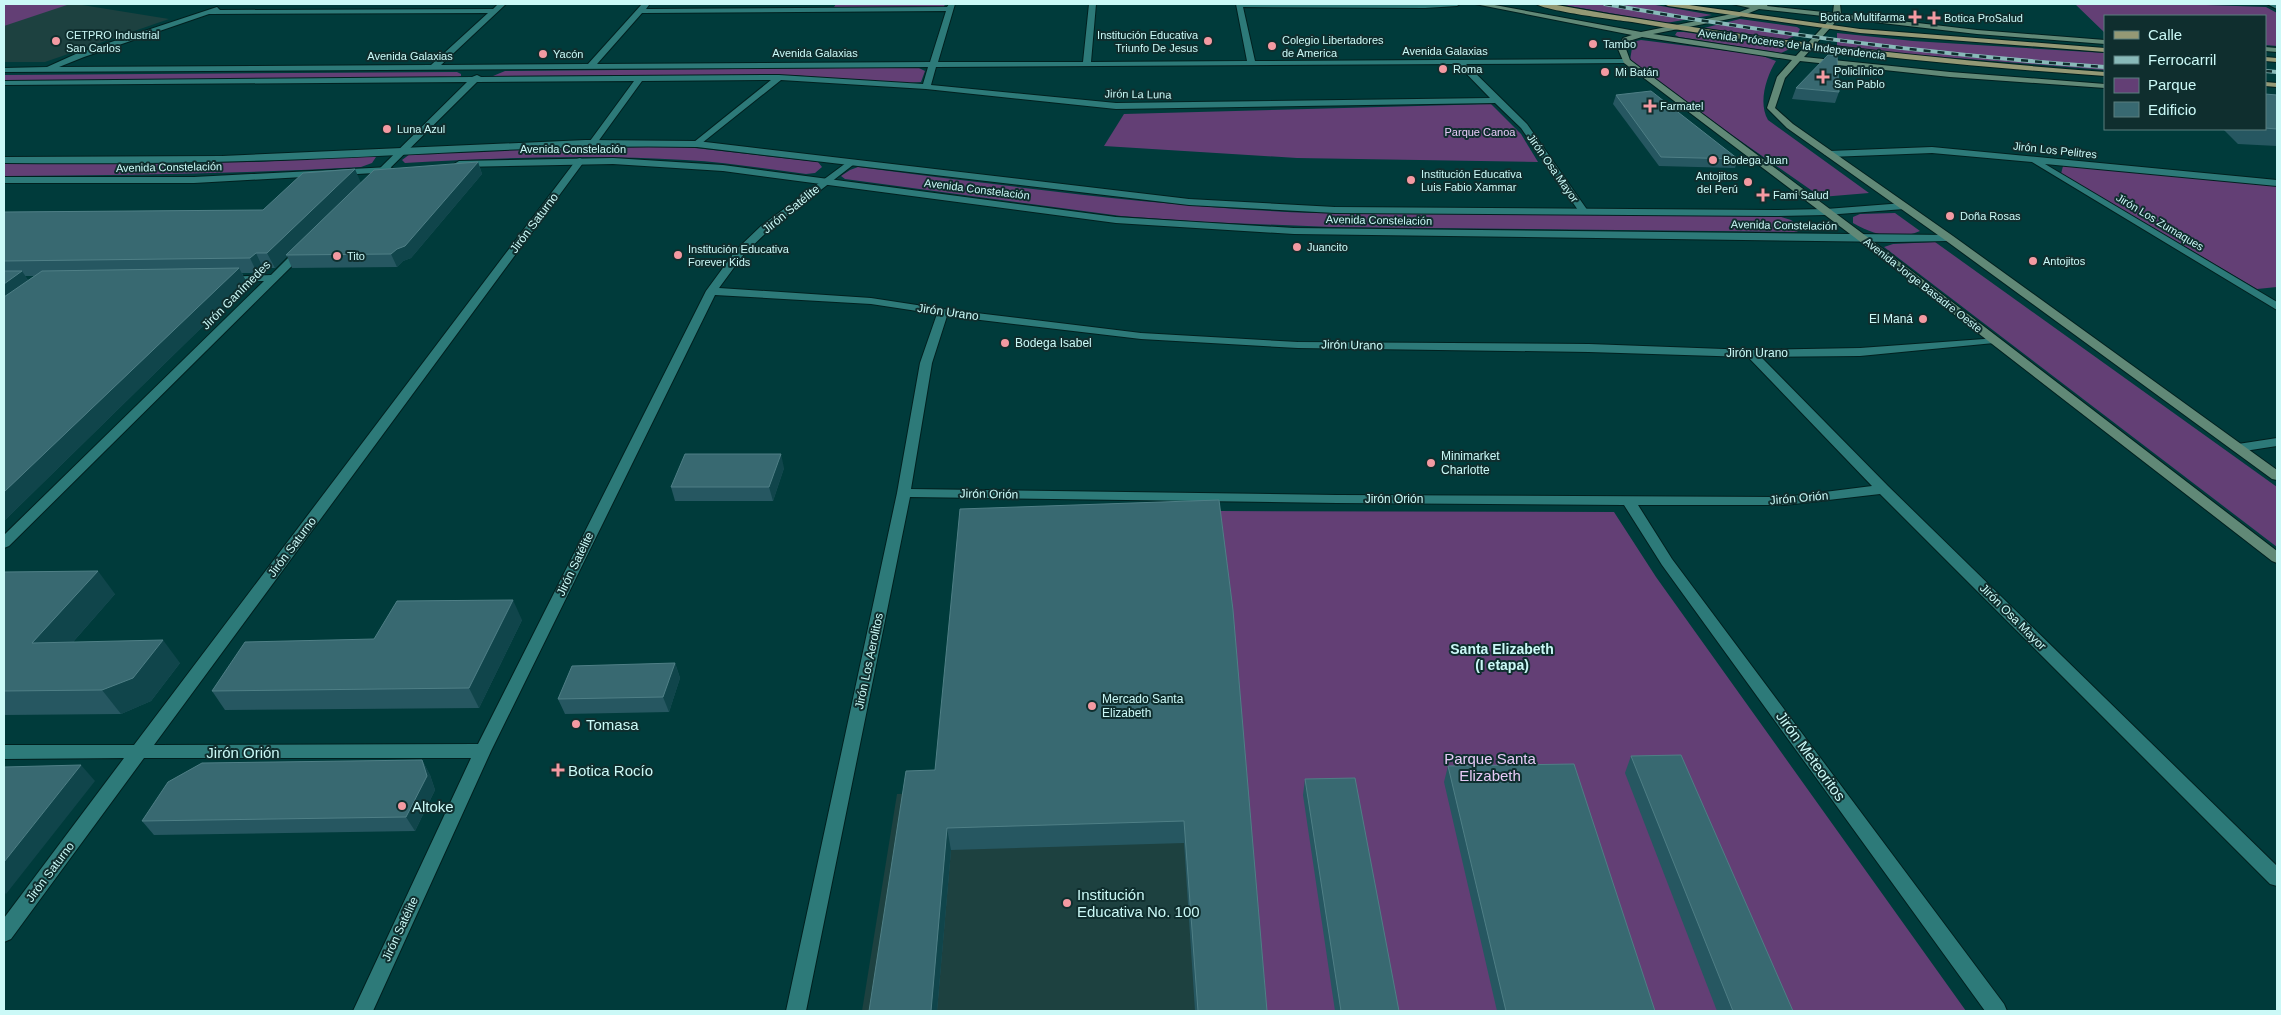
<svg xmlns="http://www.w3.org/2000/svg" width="2281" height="1015" viewBox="0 0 2281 1015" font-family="Helvetica,sans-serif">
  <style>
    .built { fill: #1d4140 }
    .green { fill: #633f75 }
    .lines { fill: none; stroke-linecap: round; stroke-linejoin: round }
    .minor-casing { stroke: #00201f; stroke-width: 2 }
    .tertiary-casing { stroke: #00201f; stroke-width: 2 }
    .secondary-casing { stroke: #00201f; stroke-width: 2 }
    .primary-casing { stroke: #00201f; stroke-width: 2 }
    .minor { fill: #2d7a79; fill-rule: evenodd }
    .tertiary { fill: #2d7a79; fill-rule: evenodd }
    .secondary { fill: #618977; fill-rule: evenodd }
    .primary { fill: #949975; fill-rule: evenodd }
    .rail-casing { stroke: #88bab9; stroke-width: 4 }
    .rail { stroke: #0f2e2e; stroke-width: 2.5; stroke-dasharray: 7; stroke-linecap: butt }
    .wall { fill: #265761; fill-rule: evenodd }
    .shaded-wall { fill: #10454b }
    .building { fill: #386971; stroke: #4f7f86 }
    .poi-dot { fill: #f49aa2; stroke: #0f2e2e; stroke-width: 2 }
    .labels { text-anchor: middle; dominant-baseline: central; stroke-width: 4; stroke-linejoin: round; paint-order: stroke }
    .far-poi-label { font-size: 11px; fill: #cbf9f7; stroke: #0f2e2e; text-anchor: start }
    .far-street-label { font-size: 11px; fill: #cbf9f7; stroke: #0f2e2e }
    .far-park-label { font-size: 11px; fill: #e7caf6; stroke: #0f2e2e }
    .street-label { font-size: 12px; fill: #cbf9f7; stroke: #0f2e2e }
    .poi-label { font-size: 12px; fill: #cbf9f7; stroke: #0f2e2e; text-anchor: start }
    .neighbourhood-label { font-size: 14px; font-weight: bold; fill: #cbf9f7; stroke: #0f2e2e }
    .near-poi-label { font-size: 15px; fill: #cbf9f7; stroke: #0f2e2e; text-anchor: start }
    .near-street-label { font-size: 15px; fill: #cbf9f7; stroke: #0f2e2e }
    .near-park-label { font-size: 15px; fill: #e7caf6; stroke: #0f2e2e }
  </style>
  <rect width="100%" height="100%" fill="#003b3b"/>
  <g class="built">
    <polygon points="4,4 76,4 169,19 45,62 4,62"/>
    <polygon points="1245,783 1263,1011 862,1011 897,794"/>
  </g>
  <g class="green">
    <polygon points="4,4 60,4 67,5 4,26"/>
    <polygon points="836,4 945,4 944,7 834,7"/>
    <polygon points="1558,4 1650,4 1712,15 1666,23"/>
    <polygon points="2075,4 2176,4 2266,7 2277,13 2277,46 2265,45 2265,16 2105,16 2105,33"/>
    <polygon points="1740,19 1797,27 1800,29 1797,35 1785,40 1704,28"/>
    <polygon points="1677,32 1684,32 1792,48 1781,53 1679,37 1675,35"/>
    <polygon points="1837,33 1913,41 2105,53 2105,70 1869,51 1837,46"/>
    <path d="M1641 40 1760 55 1776 61C1766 77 1758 103 1768 120L1869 193 1821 197 1725 130 1630 60 1633 42Z"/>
    <polygon points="839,68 919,68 925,71 921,82 898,84 793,75 493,76 505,71"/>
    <polygon points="457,72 461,74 461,76 454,78 4,82 4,75"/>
    <polygon points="1491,104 1521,134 1538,162 1297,158 1104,146 1124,114"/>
    <path d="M677 146 818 162 822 167 815 173 806 174C766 169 725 162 685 160 592 154 498 158 405 163L402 160 410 154 491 148Z"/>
    <path d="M372 155 376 157 372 163 361 167C242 174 123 175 4 176V164L258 162Z"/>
    <polygon points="2063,166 2277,185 2277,287 2257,289 2061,174"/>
    <path d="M858 167C1009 186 1160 207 1313 213L1778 216 1791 220 1800 227 1797 232 1332 227 1204 222 1121 216 845 179 841 176 850 170Z"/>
    <path d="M1895 213 1920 231C1898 241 1873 235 1853 223V217L1860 214Z"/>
    <polygon points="1935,242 2277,487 2277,547 1884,247 1893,244"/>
    <polygon points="1217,511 1614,512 1656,577 1966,1011 1263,1011"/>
  </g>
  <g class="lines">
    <g class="minor-casing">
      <g id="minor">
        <path d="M498 4H506L441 65 588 64 642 4 649 5 646 9 947 7 949 4H955L938 62H1083L1089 4H1096L1091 62 1247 61 1236 4H1460L1457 6 1425 8 1243 7 1255 61 1627 59 1631 61 1627 63 1466 64 1527 124 1588 211 1583 214 1580 213 1521 128 1495 103 1116 109 926 89 781 80 697 147 692 144 694 142 771 80 642 81 597 143 594 144 590 141 634 81 477 82 376 182 373 183 368 180 370 178 467 82 4 85V81L472 77 477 75 481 77 779 75 923 84 928 67 4 72V68L47 67 78 53 217 7 220 10 493 9ZM946 11 930 62 597 64 642 13ZM488 13 431 65 59 67 84 57 209 14ZM1457 64 1490 98 1116 103 931 85 936 67Z"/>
        <polygon points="2267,4 2277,4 2277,9"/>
        <polygon points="1932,147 2277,180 2277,186 2045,164 2277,302 2277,310 2032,162 1932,153 1829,157 1824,154 1829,151"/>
        <path d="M580 158 585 161 583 163 154 745 478 744 706 291 736 250 761 226 850 160 853 161V165L769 230 744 254 719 288 871 298 943 309 1141 333 1298 342 1589 344 1751 350 1860 348 1998 338 2000 340 1994 343 1860 356 1761 357 1888 486 2277 866V886L2270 884 1880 494 1785 505H1638L1672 559 2004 1004 2007 1011H1985L1662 565 1624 505 1337 503 910 497 806 1011H786L897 493 920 363 937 314 871 304 715 295 491 751 373 1011H353L471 758H144L11 939 4 942V918L124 758 4 759V745H134L577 159ZM947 316 1141 339 1298 348 1589 352 1748 357 1872 486 1785 497 1337 495 911 489 932 363Z"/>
        <polygon points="303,246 307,247 307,251 9,546 4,548 4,535 264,281 227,282 222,279 223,277 271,275 299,247"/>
        <polygon points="2277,438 2277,446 2238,452 2232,448 2238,444"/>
      </g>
    </g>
    <g class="tertiary-casing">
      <g id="tertiary">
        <path d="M586 140 697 141 1189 199 1335 207 1775 210 1826 209 1904 203 1909 206 1904 209 1826 215 1775 216 1335 213 1189 205 697 147C567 144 437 154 307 159 206 163 105 164 4 163V157L222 156Z"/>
        <polygon points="613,158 723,165 1116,217 1294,228 1949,235 1954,238 1949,241 1894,242 1294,234 1116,223 723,171 613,164 459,167 454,164 459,161"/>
        <polygon points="390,167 395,170 393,172 194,183 4,183 4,177 194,177"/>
      </g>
    </g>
    <g class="secondary-casing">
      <g id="secondary">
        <path d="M1475 4H1489L1641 32 1737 13 1750 8 1732 4H1768L1767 6 1833 13 1834 4H1840L1841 14 1977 30 2105 40V44L1977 34 1839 18 1804 57 1950 72 2105 84V88L1950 77 1800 61 1785 78 1775 108 1793 124 1953 236 2277 470V480L2272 479 1945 240 1787 128 1767 108 1777 77 1792 60 1642 37 1629 41 1626 49 1630 60 1866 236 2277 551V563L2272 561 1858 240 1624 63 1618 49 1623 38 1632 35ZM1759 9 1832 17 1796 56 1653 34 1739 17Z"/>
        <polygon points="2265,47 2277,48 2277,52 2265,51"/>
      </g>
    </g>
    <g class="primary-casing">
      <g id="primary">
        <path d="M1536 4H1551C1735 37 1918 58 2105 72V76C1946 65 1789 49 1632 22 1615 20 1547 11 1536 4Z"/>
        <polygon points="1664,4 1682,4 1860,29 2105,48 2105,52 1860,33 1668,6"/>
        <polygon points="2265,57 2277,58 2277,62 2265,61"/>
        <polygon points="2265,82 2277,83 2277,87 2265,86"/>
      </g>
    </g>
    <use href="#minor" class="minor"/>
    <use href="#tertiary" class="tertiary"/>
    <use href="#secondary" class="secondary"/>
    <use href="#primary" class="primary"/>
    <g class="rail-casing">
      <g id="rail">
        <path d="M1605 4C1771 34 1937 55 2105 67"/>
        <polyline points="2265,71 2277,72"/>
      </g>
    </g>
    <use href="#rail" class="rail"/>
  </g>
  <g class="wall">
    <polygon points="1796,88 1839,92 1835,103 1792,99"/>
    <polygon points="2265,94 2277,95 2277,146 2238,144 2223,129 2265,129"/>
    <polygon points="1616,95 1738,159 1735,168 1659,166 1613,104"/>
    <path d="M478 162 482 174 411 258 403 261 397 267 292 268 287 256 275 268H263L257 273H242L247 283 4 521V212L263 210 361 183ZM25 276H34L28 280Z"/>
    <polygon points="784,468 773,501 675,501 671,487"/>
    <polygon points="1219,500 1267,1011 1195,1011 1184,843 951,850 937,1011 869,1011 935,770"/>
    <polygon points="4,572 115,594 73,642 180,663 151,701 121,714 4,715"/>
    <polygon points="522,620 479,708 225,710 212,691 374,639"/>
    <polygon points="675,663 680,678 669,712 565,714 558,699"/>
    <polygon points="1631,756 1793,1011 1717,1011 1625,773"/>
    <polygon points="422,760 430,775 435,790 415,831 154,835 142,821"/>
    <polygon points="1448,766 1655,1011 1497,1011 1444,782"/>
    <polygon points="1305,779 1399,1011 1335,1011 1303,795"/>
  </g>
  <g class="shaded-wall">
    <polygon points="478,162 482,174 411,258 403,261 397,267 391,254"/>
    <polygon points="355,169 361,183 286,255 287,256 275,268 267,253"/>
    <polygon points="256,253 263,268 257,273 250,258"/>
    <polygon points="239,268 247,283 4,521 4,492"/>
    <polygon points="22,271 32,286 4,308 4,284"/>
    <polygon points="781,454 784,468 773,501 769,487"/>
    <polygon points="98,571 115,594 51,667 32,643"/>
    <polygon points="513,600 522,620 479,708 469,688"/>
    <polygon points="163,640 180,663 151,701 121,714 102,690"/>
    <polygon points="675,663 680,678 669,712 663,697"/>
    <polygon points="422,760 430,775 435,790 415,831 406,817"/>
    <polygon points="81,765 95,781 6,894 4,892 4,862"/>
    <polygon points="947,828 951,850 937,1011 931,1011"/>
  </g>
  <g class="building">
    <polygon points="1828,55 1837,56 1839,92 1796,88"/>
    <polygon points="1651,91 1738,159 1661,157 1616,95"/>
    <polygon points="2265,94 2277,95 2277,129 2265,128"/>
    <polygon points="478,162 405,246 397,249 391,254 286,255 374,170"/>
    <polygon points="355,169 267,253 256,253 250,258 4,261 4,212 263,210 303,173"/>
    <polygon points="239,268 4,492 4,297 42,271"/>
    <polygon points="4,271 22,271 4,284"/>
    <polygon points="685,454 781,454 769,487 671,487"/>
    <polygon points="1219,500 1233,610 1267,1011 1198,1011 1184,821 947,828 931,1011 869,1011 906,771 935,770 960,509"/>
    <polygon points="98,571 32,643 163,640 133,678 102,690 4,691 4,572"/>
    <polygon points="513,600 469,688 212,691 245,642 374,639 397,601"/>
    <polygon points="675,663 663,697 558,699 572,666"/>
    <polygon points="1681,755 1793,1011 1733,1011 1631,756"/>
    <polygon points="422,760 427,776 406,817 142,821 168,782 202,763"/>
    <polygon points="1574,764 1655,1011 1506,1011 1448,766"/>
    <polygon points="81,765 4,862 4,767"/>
    <polygon points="1355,778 1399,1011 1341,1011 1305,779"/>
  </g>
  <g class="poi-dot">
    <path d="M1912.5 9.5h5v5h5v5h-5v5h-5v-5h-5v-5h5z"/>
    <path d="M1931.5 10.5h5v5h5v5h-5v5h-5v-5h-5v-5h5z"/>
    <circle cx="56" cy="41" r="5"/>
    <circle cx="1208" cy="41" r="5"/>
    <circle cx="1593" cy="44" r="5"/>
    <circle cx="1272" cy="46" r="5"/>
    <circle cx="543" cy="54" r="5"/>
    <circle cx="1443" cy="69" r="5"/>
    <circle cx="1605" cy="72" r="5"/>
    <path d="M1820.5 69.5h5v5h5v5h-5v5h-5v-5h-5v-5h5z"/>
    <path d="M1647.5 98.5h5v5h5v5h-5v5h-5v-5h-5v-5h5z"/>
    <circle cx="387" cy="129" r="5"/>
    <circle cx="1713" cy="160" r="5"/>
    <circle cx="1411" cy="180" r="5"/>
    <circle cx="1748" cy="182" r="5"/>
    <path d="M1760.5 187.5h5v5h5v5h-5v5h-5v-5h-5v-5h5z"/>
    <circle cx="1950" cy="216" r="5"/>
    <circle cx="1297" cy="247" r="5"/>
    <circle cx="678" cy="255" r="5"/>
    <circle cx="337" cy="256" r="5"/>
    <circle cx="2033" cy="261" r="5"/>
    <circle cx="1923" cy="319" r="5"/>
    <circle cx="1005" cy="343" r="5"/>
    <circle cx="1431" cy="463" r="5"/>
    <circle cx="1092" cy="706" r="5"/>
    <circle cx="576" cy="724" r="5"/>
    <path d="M555.5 762.5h5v5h5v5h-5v5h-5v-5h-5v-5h5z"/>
    <circle cx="402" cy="806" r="5"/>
    <circle cx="1067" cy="903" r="5"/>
  </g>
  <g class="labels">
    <g class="far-poi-label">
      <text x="1905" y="17" text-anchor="end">Botica Multifarma</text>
      <text x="1944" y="18">Botica ProSalud</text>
      <text x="66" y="35">CETPRO Industrial<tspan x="66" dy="13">San Carlos</tspan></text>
      <text x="1198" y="35" text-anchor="end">Institución Educativa<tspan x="1198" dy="13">Triunfo De Jesus</tspan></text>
      <text x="1282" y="40">Colegio Libertadores<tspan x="1282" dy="13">de America</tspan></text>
      <text x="1603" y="44">Tambo</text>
      <text x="553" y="54">Yacón</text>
      <text x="1453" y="69">Roma</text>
      <text x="1834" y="71">Policlínico<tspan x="1834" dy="13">San Pablo</tspan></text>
      <text x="1615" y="72">Mi Batán</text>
      <text x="1660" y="106">Farmatel</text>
      <text x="397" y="129">Luna Azul</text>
      <text x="1723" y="160">Bodega Juan</text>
      <text x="1421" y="174">Institución Educativa<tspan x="1421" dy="13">Luis Fabio Xammar</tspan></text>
      <text x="1738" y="176" text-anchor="end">Antojitos<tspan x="1738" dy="13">del Perú</tspan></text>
      <text x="1773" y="195">Fami Salud</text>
      <text x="1960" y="216">Doña Rosas</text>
      <text x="1307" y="247">Juancito</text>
      <text x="688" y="249">Institución Educativa<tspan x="688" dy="13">Forever Kids</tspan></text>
      <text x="347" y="256">Tito</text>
      <text x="2043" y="261">Antojitos</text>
    </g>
    <g class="far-street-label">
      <text transform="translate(1792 44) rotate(7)">Avenida Próceres de la Independencia</text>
      <text x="1445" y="51">Avenida Galaxias</text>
      <text x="815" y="53">Avenida Galaxias</text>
      <text x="410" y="56">Avenida Galaxias</text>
      <text transform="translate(1138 94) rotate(1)">Jirón La Luna</text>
      <text x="573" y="149">Avenida Constelación</text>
      <text transform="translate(2055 150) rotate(6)">Jirón Los Pelitres</text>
      <text transform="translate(169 167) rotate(-1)">Avenida Constelación</text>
      <text transform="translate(1553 168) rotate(55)">Jirón Osa Mayor</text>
      <text transform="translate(977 189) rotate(7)">Avenida Constelación</text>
      <text transform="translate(1379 220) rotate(1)">Avenida Constelación</text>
      <text transform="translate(2160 222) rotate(31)">Jirón Los Zumaques</text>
      <text transform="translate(1784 225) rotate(1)">Avenida Constelación</text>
      <text transform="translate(1923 285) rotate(38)">Avenida Jorge Basadre Oeste</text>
    </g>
    <g class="far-park-label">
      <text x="1480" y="132">Parque Canoa</text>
    </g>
    <g class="street-label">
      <text transform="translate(791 209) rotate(-39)">Jirón Satélite</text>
      <text transform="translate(534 223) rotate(-53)">Jirón Saturno</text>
      <text transform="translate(236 295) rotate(-45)">Jirón Ganímedes</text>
      <text transform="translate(948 312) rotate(8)">Jirón Urano</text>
      <text transform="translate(1352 345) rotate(1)">Jirón Urano</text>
      <text x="1757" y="353">Jirón Urano</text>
      <text transform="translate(989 494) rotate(1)">Jirón Orión</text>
      <text transform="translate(1799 498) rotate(-5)">Jirón Orión</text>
      <text x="1394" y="499">Jirón Orión</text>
      <text transform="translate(292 547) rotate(-53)">Jirón Saturno</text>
      <text transform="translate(575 564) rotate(-64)">Jirón Satélite</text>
      <text transform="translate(2013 617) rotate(45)">Jirón Osa Mayor</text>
      <text transform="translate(869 661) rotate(-78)">Jirón Los Aerolitos</text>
      <text transform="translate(50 872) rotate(-53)">Jirón Saturno</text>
      <text transform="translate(400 929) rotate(-65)">Jirón Satélite</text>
    </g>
    <g class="poi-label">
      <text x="1913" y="319" text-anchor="end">El Maná</text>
      <text x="1015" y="343">Bodega Isabel</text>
      <text x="1441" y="456">Minimarket<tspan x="1441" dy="14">Charlotte</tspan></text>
      <text x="1102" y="699">Mercado Santa<tspan x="1102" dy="14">Elizabeth</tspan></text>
    </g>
    <g class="neighbourhood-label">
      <text x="1502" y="649">Santa Elizabeth<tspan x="1502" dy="16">(I etapa)</tspan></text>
    </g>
    <g class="near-poi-label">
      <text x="586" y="724">Tomasa</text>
      <text x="568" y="770">Botica Rocío</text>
      <text x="412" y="806">Altoke</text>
      <text x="1077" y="894">Institución<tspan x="1077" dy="17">Educativa No. 100</tspan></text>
    </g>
    <g class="near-street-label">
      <text x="243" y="752">Jirón Orión</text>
      <text transform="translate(1811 756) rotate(54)">Jirón Meteoritos</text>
    </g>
    <g class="near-park-label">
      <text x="1490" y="758">Parque Santa<tspan x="1490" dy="17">Elizabeth</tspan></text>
    </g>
  </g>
  <rect width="2281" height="1015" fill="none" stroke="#cbf9f7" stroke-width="10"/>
  <rect x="2104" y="15" width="162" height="115" fill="#0f2e2e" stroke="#5a7f7e"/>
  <rect x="2114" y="31" width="25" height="8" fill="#949975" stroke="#5a7f7e"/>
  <text x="2148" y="40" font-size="15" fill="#cbf9f7">Calle</text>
  <rect x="2114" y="56" width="25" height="8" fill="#88bab9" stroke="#5a7f7e"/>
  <text x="2148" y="65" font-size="15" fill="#cbf9f7">Ferrocarril</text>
  <rect x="2114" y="78" width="25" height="15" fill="#633f75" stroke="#5a7f7e"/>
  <text x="2148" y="90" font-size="15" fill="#cbf9f7">Parque</text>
  <rect x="2114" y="102" width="25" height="15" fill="#386971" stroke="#5a7f7e"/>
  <text x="2148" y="115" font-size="15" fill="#cbf9f7">Edificio</text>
</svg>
